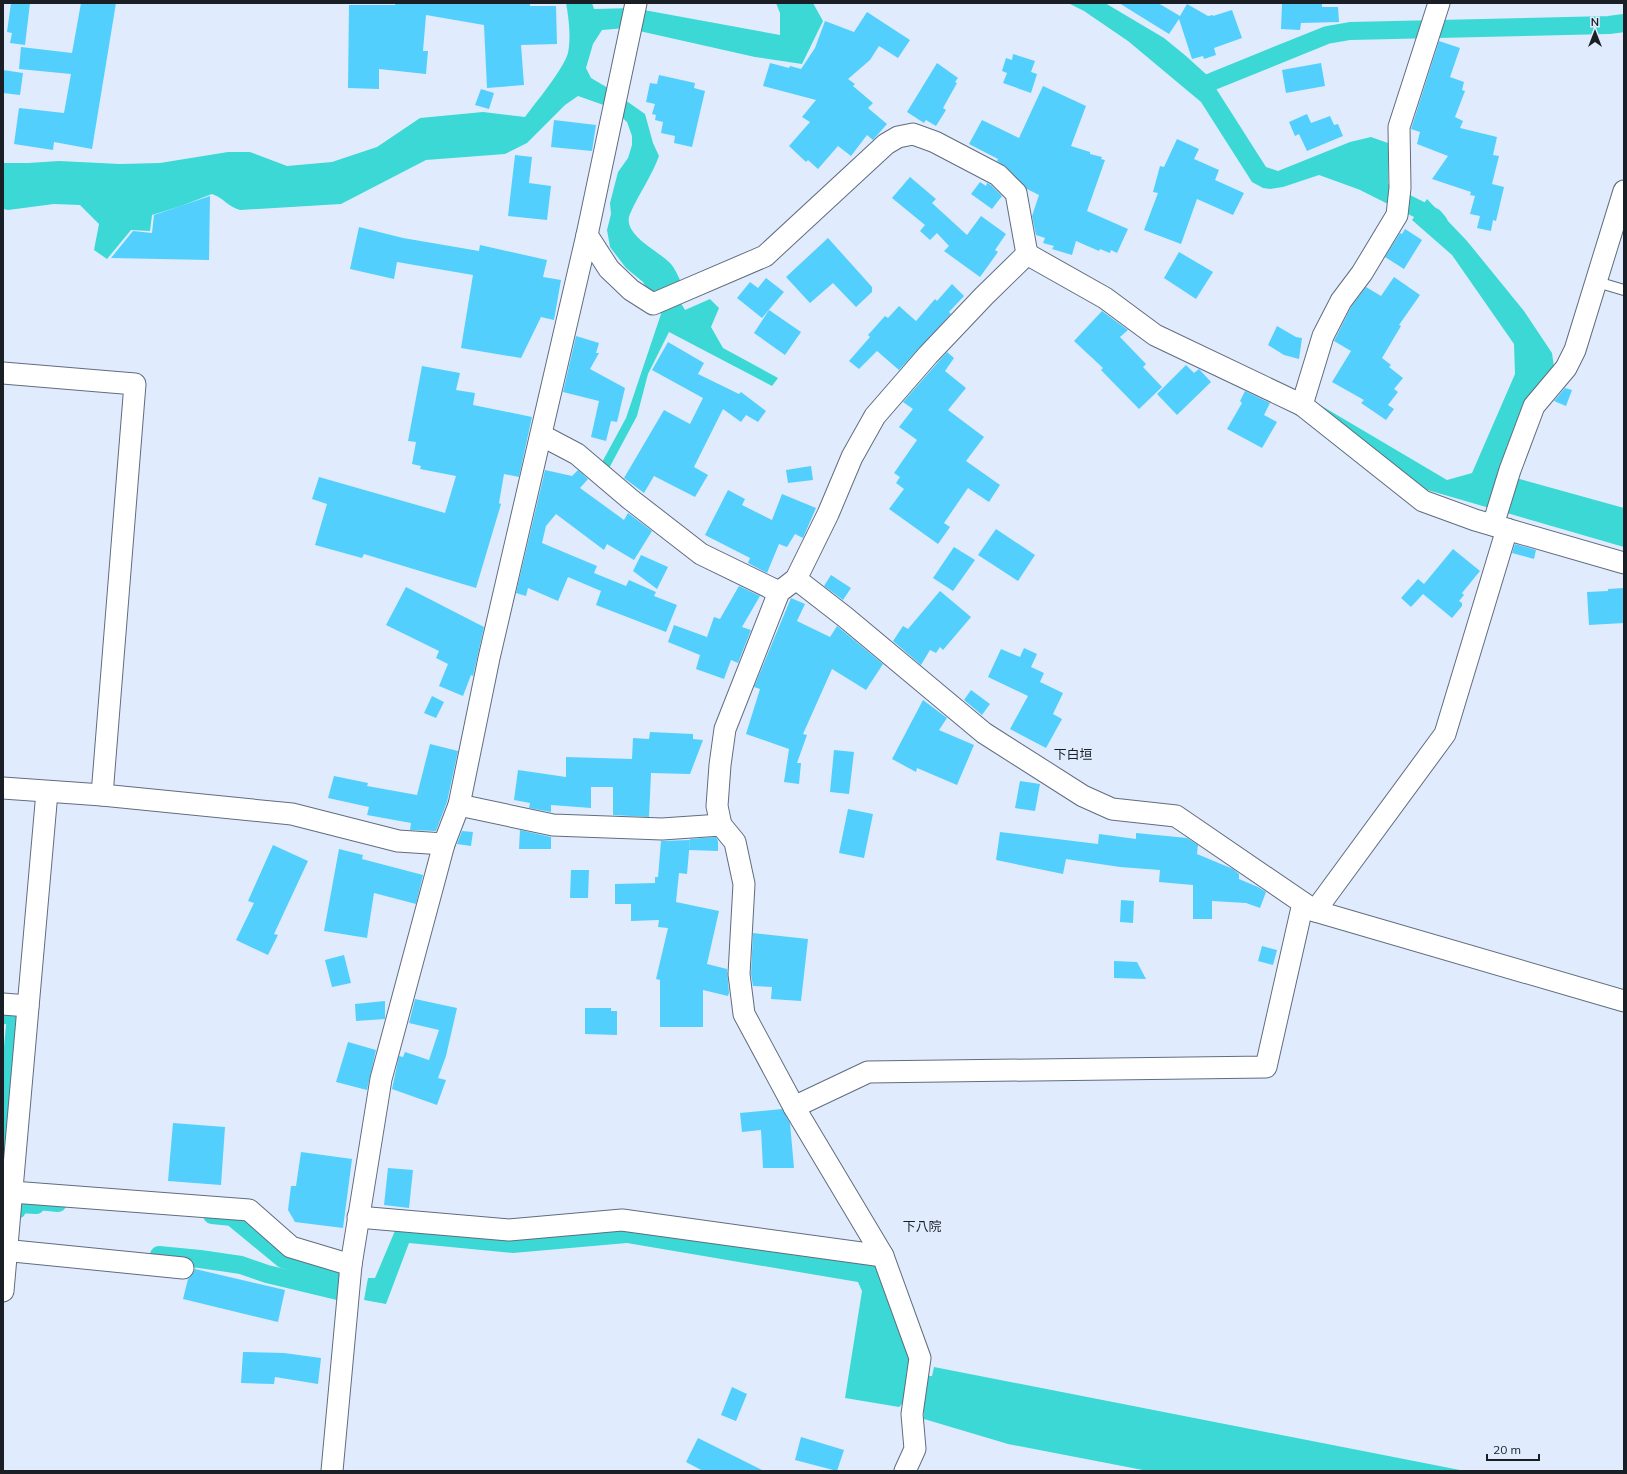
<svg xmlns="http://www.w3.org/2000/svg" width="1627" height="1474" viewBox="0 0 1627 1474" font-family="Mulish,'Noto Sans JP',sans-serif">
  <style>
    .water { fill: #3bd8d6 }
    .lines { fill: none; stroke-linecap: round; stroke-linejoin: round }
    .canal { stroke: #3bd8d6; stroke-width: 18 }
    .building { fill: #52cffc }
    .service-casing { stroke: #606d7f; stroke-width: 12 }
    .minor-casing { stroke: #606d7f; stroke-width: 23 }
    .service { stroke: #fff; stroke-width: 10 }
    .minor { stroke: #fff; stroke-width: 21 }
    .labels { text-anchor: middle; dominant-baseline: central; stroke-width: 4; stroke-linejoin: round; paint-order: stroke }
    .quarter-label { font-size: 13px; fill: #1a1f26; stroke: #e0ecfd }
  </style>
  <rect width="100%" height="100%" fill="#e0ecfd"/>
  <g class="water">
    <path d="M566 3H592L594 9 633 8 780 35V13L776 3H813L823 21 802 64 755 57 626 28 602 30 593 44 586 68 591 78 608 88 645 114 653 143 659 156C652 176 639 193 630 214 621 234 659 251 670 263 675 268 678 276 681 282L672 288 685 310 710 299 719 308 711 327 723 348 778 378 772 386 669 332 648 374 637 416 607 472 600 466 626 418 661 314 643 282 626 268 610 247 607 230 611 214 610 203 618 172 628 158 632 145V136L627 122 612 108 578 96 565 105 527 143 505 154 426 160 341 204 240 210C228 207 224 198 212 194L181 206 152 215 150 231 131 230 107 259 94 250 99 224 80 205 54 204 8 210 3 209V163H28L59 161 120 164 160 163 228 152H250L287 166 332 162 377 147 420 118 483 112 525 117C536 102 563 70 568 53 571 37 569 19 566 3Z"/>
    <polygon points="1068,3 1105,3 1164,38 1186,56 1208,76 1266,167 1278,171 1350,142 1371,137 1388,143 1388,200 1319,175 1283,187 1270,189 1263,188 1252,182 1201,102 1128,41 1084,11"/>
    <polygon points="1427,199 1467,241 1524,311 1552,353 1554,367 1498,473 1624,508 1624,547 1424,489 1315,402 1447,480 1472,473 1515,374 1514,344 1452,255 1412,220"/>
    <polygon points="397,1226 626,1228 877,1265 909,1359 906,1376 932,1376 934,1367 1465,1471 1148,1471 1008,1444 924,1419 924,1411 902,1404 899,1407 845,1398 862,1291 858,1282 627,1243 513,1253 409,1243 386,1304 364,1300 368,1278 375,1278"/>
  </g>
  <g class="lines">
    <g class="canal">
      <polyline points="1201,86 1327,35 1350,31 1609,25 1624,23"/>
      <polyline points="1366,183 1434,217 1439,223"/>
      <polyline points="3,1015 16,1016 3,1150"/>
      <polyline points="3,1206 17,1210 18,1204 36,1205 38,1201 58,1203"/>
      <polyline points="159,1255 200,1259 241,1265 267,1274 342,1292 345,1276 283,1259 232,1217 212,1215"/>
    </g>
  </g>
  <g class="building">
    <polygon points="11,3 30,3 25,45 10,43 12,33 7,32"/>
    <polygon points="81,3 116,3 92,149 54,142 53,150 14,144 19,108 64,113 71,74 19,69 21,47 72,53"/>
    <polygon points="396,3 530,3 530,6 556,6 557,44 521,45 524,85 487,88 484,25 426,15 423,51 428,51 426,74 379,69 379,89 348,88 349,5 395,5"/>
    <polygon points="1119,3 1158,3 1180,16 1187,4 1208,16 1213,15 1213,16 1232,10 1242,38 1214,48 1216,55 1204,59 1203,56 1192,59 1179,19 1169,34"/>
    <polygon points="1282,3 1322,3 1322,7 1338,7 1339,22 1301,23 1300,30 1281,29"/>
    <polygon points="867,12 910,40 898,58 879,46 870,60 848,79 855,84 853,86 873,103 868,108 887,124 873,140 867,135 851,156 838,146 818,169 808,160 806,162 789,146 810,122 802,117 816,100 763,86 770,63 789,68 790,66 801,69 815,48 825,21 854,32"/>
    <polygon points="1439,41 1460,48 1450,77 1464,82 1462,90 1465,91 1455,117 1463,121 1460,128 1497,137 1493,155 1499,156 1492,184 1504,187 1496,221 1493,220 1491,231 1477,228 1480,216 1470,214 1475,196 1470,195 1471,192 1432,179 1448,156 1417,144 1420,132 1411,129"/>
    <polygon points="1013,54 1035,61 1031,72 1037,74 1031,93 1003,83 1007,73 1002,71 1006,58 1012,60"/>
    <polygon points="937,63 958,78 955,82 957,83 943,108 946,110 936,126 926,120 924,123 907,112"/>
    <polygon points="1321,63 1325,86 1286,93 1282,70"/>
    <polygon points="3,70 23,73 20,95 3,93"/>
    <polygon points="659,75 695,83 694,88 705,91 692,147 674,143 675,136 661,133 663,122 655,120 656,115 652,114 655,104 646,102 650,83 657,84"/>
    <polygon points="1043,86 1086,106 1071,146 1090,152 1090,154 1102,157 1101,159 1105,160 1087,211 1128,229 1117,253 1111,250 1110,253 1100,249 1099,251 1076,241 1072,255 1052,249 1054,246 1043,243 1045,238 1036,235 1032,216 1039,195 1027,189 1006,167 997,161 998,159 969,144 982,120 1019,138"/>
    <polygon points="481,89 494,93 489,109 475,105"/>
    <polygon points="1307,114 1311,123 1330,116 1334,125 1338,124 1343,136 1307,151 1299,134 1295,136 1289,122"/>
    <polygon points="554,120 596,125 592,151 551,147"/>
    <polygon points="1177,139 1199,149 1194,159 1219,170 1215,180 1244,193 1233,215 1197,199 1181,244 1144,230 1158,193 1153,192 1160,166 1164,167"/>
    <polygon points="515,155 532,157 529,183 551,186 547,220 508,216"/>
    <polygon points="910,177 936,199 932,203 967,235 981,216 1006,234 995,250 998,252 980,277 944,251 949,246 937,233 930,240 920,231 925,225 892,198"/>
    <polygon points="980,182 986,186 987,183 991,185 1002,196 992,209 971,194"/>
    <polygon points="210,196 209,260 111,258 133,231 152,233 154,215"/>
    <polygon points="359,227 403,238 479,251 480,245 547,260 543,277 561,280 554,320 541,317 521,358 461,348 473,275 397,262 394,279 350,269"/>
    <polygon points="1405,229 1422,240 1404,269 1385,257 1400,233 1402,234"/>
    <polygon points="828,238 872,287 872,292 856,307 833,283 810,303 786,277"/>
    <polygon points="1179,252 1213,272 1196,299 1164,278"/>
    <polygon points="1394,277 1420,295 1399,325 1401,326 1382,358 1391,365 1389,367 1403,378 1394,389 1398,392 1388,405 1394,409 1386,420 1361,403 1364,400 1332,382 1351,351 1334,341 1351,307 1366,287 1381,296"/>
    <polygon points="766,278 784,292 762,318 737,298 750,282 758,288"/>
    <polygon points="952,284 964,296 949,312 951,314 899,370 877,351 859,369 849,361 870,337 868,335 885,316 888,318 899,306 916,321 935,299 937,301"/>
    <polygon points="769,310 801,332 785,355 754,333"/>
    <polygon points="1102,311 1128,330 1120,337 1146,364 1143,367 1162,387 1139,409 1101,370 1103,368 1074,341"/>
    <polygon points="1277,326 1296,337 1302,338 1299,359 1284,355 1268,345"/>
    <polygon points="576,336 599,343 596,353 599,353 590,369 625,388 617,422 611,421 606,441 591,437 599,401 563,392"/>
    <polygon points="668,342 704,363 698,374 739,394 741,392 766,411 758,422 746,415 741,422 723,409 694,467 708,475 695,497 654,476 644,493 624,478 664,410 690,424 703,398 652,370"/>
    <polygon points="947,352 954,358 945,371 966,388 948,410 984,437 966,461 1000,485 989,502 968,488 944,523 950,527 938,544 889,509 904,489 896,483 900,477 894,473 917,440 899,427 913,409 903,402"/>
    <polygon points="1186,365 1194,373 1199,369 1211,382 1177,415 1157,394"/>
    <polygon points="422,366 460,373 456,390 475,393 473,405 532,417 519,477 504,474 499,503 501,504 476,588 364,554 362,558 315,545 327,504 312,499 319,477 445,513 456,476 420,469 421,466 412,464 416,442 408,441"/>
    <polygon points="1565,388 1572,390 1566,406 1554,401"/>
    <polygon points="1245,391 1270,403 1264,415 1277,422 1262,448 1227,429 1242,403 1240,401"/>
    <polygon points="811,466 813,480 788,483 786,470"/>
    <polygon points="545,470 572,476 578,470 588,479 580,488 624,520 628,513 652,531 634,560 607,544 604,550 556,514 546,526 542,543 597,566 594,573 626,586 629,580 656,592 654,596 677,605 666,632 596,605 601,591 568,577 558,601 528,588 526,596 516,593"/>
    <polygon points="728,490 745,499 742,505 772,520 782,494 816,508 803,538 795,534 787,547 779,544 767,573 748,563 750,558 705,535"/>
    <polygon points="996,529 1035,555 1018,581 978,555"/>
    <polygon points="1515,544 1536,550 1534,559 1512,553"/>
    <polygon points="954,547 975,560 953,591 933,578"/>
    <polygon points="1453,549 1480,571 1462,593 1464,595 1459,601 1462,603 1462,606 1452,618 1423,594 1411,607 1401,598 1418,579 1424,584"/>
    <polygon points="641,555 668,567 657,589 633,571"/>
    <polygon points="831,575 851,588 843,600 824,586"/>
    <polygon points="739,586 760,596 742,627 751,630 738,663 731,660 724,679 696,669 700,655 668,642 674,625 707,637 714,617 720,619"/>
    <polygon points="406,587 484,627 473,676 471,675 463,696 439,686 448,664 436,658 439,651 386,625"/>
    <polygon points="1624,588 1624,623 1589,625 1587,592 1608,591 1608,589"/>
    <polygon points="940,591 971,617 943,650 940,647 936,653 930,650 921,665 893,641 903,626 908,629"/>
    <polygon points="791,598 805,604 797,621 830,637 837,626 883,664 866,690 832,669 803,734 807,735 797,763 801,763 799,784 784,782 789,749 746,734 760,689 754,687"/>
    <polygon points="1024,648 1037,654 1031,667 1044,673 1040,682 1063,693 1053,714 1062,719 1046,748 1010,729 1028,696 988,677 1001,649 1020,657"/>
    <polygon points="971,690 990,704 982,715 964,700"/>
    <polygon points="432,696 444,702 436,718 424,713"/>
    <polygon points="923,700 947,718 939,730 974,745 957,785 917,768 916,772 892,759"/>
    <polygon points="650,732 693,734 693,739 703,740 690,774 651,773 649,817 613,815 613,787 591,787 591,808 551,805 551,812 529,808 530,803 514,800 518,770 566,777 566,757 632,759 633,738 649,739"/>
    <polygon points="430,744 458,751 447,802 436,831 410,830 411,823 367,815 369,807 328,798 334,776 368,783 367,786 417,795"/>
    <polygon points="834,750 854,752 849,794 830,792"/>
    <polygon points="1020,781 1040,784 1035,811 1015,808"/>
    <polygon points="848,809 873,814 864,858 839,853"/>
    <polygon points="520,830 551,837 551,849 519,849"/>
    <polygon points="462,831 473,832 471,846 457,844"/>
    <polygon points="1000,832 1098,844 1099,834 1136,839 1136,833 1187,838 1198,845 1197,854 1233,869 1239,874 1239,879 1258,887 1266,892 1260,908 1246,903 1212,901 1212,919 1193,919 1193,885 1159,882 1160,870 1120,867 1066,859 1063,874 996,860"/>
    <polygon points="716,837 718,841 718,851 689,850 690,839"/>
    <polygon points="690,840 687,874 679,873 676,902 719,911 707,964 727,969 729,993 728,996 703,990 703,1027 660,1027 660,980 656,979 668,928 658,927 659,920 631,921 631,904 615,904 615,884 655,883 655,877 658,877 661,841"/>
    <polygon points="273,845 308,861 274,934 278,935 268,955 236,940 254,903 248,901"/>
    <polygon points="339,849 363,855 362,859 423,875 416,904 374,893 367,938 324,931"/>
    <polygon points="571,870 589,870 588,898 570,898"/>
    <polygon points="1121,900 1134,901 1133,923 1120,922"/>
    <polygon points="753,933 808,939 801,1001 771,999 772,987 753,986 751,974"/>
    <polygon points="1262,946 1277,950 1273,965 1258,961"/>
    <polygon points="344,955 351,983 332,987 325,960"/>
    <polygon points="1114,961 1137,962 1146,979 1114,978"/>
    <polygon points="415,999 457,1008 446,1056 438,1078 446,1080 437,1105 392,1089 399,1056 403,1057 405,1052 429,1060 439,1030 409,1023"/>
    <polygon points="385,1001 385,1019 356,1021 355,1004"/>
    <polygon points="585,1008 611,1008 611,1011 617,1011 617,1035 585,1034"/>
    <polygon points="348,1042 376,1050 367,1090 336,1082"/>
    <polygon points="782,1109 790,1123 794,1168 763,1168 761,1130 742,1132 740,1113"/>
    <polygon points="173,1123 225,1127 221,1185 168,1181"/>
    <polygon points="301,1152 352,1159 343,1228 295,1222 288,1210 291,1186 296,1186"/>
    <polygon points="388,1168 413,1170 409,1208 384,1205"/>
    <polygon points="195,1269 285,1290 278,1322 183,1299 188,1279 192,1275"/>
    <polygon points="243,1352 284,1353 321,1358 318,1384 275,1377 274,1384 241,1383"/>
    <polygon points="732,1387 747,1394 736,1421 721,1415"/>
    <polygon points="801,1437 844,1450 837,1471 795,1460"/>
    <polygon points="698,1438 764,1471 703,1471 686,1462"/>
  </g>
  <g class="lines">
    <g class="service-casing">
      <polyline id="service" points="1597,282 1624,290"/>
    </g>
    <g class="minor-casing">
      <g id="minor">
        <polyline points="587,235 609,269 631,290 653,304 765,256 886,144 898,137 913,134 935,142 998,175 1016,193 1027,254"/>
        <polyline points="1027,254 1105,298 1155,335 1302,405 1423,501 1475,520 1624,563"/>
        <polyline points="3,373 135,384 102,795"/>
        <polyline points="1302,405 1323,336 1341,301 1362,273 1397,215 1400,188 1399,127 1439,3"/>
        <polyline points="541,435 577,454 630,499 701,554 779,592"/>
        <polyline points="1493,525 1510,470 1534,406 1566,368 1575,350 1624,191"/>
        <polyline points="796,579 845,617 984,733 1083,796 1112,809 1176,816 1315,911 1624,1001"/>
        <polyline points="3,788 102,795 292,814 398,841 444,844"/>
        <polyline points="459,805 553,825 662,829 721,825"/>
        <polyline points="1315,911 1445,734 1507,529"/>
        <polyline points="3,1004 28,1006"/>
        <polyline points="794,1107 868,1072 1266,1067 1303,903"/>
        <polyline points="12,1192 249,1210 291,1247 351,1265"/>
        <polyline points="358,1217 509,1230 622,1220 883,1256"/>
        <polyline points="3,1250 183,1268"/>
        <polyline points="3,1291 47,792"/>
        <polyline points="332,1471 351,1265 381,1079 444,844 459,805 489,658 587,235 636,3"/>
        <polyline points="905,1471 915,1449 912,1414 920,1358 883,1256 794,1107 744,1014 739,974 744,884 735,842 721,825 717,806 720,765 725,729 779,592 796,579 828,514 852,457 875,416 928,355 984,296 1027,254"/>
      </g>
    </g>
    <use href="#service" class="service"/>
    <use href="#minor" class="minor"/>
  </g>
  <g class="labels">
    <g class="quarter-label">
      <text x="1073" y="754">下白垣</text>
      <text x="922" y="1226">下八院</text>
    </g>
  </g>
  <rect width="1627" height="1474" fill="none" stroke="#1a1f26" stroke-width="8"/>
  <g transform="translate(1595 32)" stroke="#e0ecfd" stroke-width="3" paint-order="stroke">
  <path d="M0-3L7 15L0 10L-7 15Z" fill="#1a1f26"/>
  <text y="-6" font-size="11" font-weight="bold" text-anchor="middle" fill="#1a1f26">N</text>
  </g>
  <path d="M1487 1454v6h52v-6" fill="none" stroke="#1a1f26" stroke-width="2"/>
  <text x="1493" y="1454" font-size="12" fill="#1a1f26" stroke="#e0ecfd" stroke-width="3" paint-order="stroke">20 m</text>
</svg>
